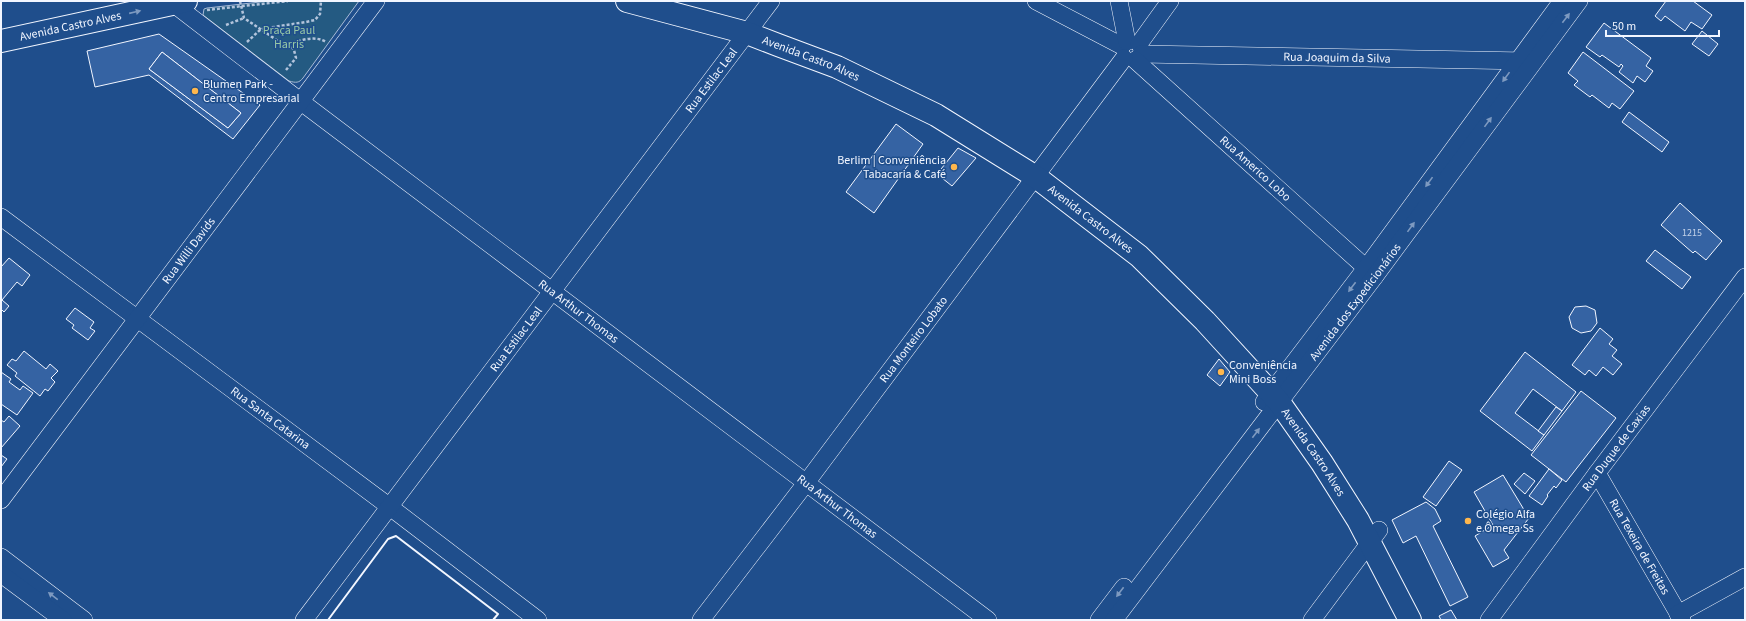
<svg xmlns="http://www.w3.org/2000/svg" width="1746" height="621" viewBox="0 0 1746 621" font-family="'Source Sans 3',sans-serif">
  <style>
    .park { fill: #245a82; stroke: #a8bbd7 }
    .building { fill: #3563a3; stroke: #f2f6ff; fill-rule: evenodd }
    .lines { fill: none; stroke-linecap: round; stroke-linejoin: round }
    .minor-casing { stroke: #f2f6ff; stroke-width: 18 }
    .major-casing { stroke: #f2f6ff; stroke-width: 24 }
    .path { stroke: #b3c4dc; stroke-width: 2.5; stroke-dasharray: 3 2; stroke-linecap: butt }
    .minor { stroke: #1f4e8c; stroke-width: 17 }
    .major { stroke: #1f4e8c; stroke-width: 22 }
    .fence { stroke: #f2f6ff; stroke-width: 1; stroke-dasharray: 5 2; stroke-linecap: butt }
    .wall { stroke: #f2f6ff; stroke-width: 2 }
    .oneway { fill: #7e9ac0 }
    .poi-dot { fill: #ffb74d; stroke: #1f4e8c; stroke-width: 1.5 }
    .labels { text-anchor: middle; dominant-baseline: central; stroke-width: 3; stroke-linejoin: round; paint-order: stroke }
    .number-label { font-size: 10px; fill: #c3d1e8 }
    .street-label { font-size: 12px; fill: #f2f6ff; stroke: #1f4e8c }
    .park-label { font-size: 12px; fill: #97c8a6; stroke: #1f4e8c }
    .poi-label { font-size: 12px; fill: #f2f6ff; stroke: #1f4e8c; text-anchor: start }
  </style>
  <rect width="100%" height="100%" fill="#1f4e8c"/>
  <path class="park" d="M269 1H359L303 78C299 83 296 83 289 81L203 15 204 9 207 8Z"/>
  <g class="building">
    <polygon points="1666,1 1693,1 1712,15 1702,29 1691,22 1685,31 1665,16 1661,21 1655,16"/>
    <polygon points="1604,23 1651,58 1646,66 1653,71 1645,82 1637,76 1633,83 1619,72 1623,66 1621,64 1619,67 1602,55 1600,57 1586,47"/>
    <polygon points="1702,31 1718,44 1709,56 1692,44"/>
    <path d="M159 34 260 105 233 139 149 75 95 87 87 51ZM162 52 241 113 228 128 149 69Z"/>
    <polygon points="162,52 241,113 228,128 149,69"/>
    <polygon points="1583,52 1634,91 1620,109 1612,103 1609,108 1592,95 1590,97 1574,85 1578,81 1568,73"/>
    <polygon points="1629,112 1669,142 1662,152 1622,122"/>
    <polygon points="896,124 923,144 874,213 846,192"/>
    <polygon points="958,148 976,158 952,186 937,174"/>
    <polygon points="1680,203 1722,241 1706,260 1695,251 1693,253 1661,225"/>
    <polygon points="1655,250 1691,277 1682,289 1646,261"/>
    <polygon points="9,258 30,275 22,286 17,282 2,300 9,306 4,312 1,309 1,267"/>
    <polygon points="1586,306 1595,310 1597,323 1591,331 1581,333 1572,328 1569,317 1575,307"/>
    <polygon points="75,308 94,322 90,328 95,331 88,340 72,328 74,325 66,319"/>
    <polygon points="1600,328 1613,339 1609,344 1617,350 1612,356 1622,364 1613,375 1603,367 1596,376 1589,370 1585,375 1572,365"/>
    <polygon points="24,351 46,369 50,364 58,371 51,378 55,382 48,391 45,389 40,396 15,376 17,373 7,365 12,359 16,361"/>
    <polygon points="1525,352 1576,392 1562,411 1533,389 1515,413 1544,435 1532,451 1480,411"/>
    <polygon points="1219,359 1230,372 1220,386 1207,375"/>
    <polygon points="1,372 11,379 9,382 20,390 23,386 33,393 17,415 1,404"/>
    <polygon points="1581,391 1616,418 1566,482 1531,455"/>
    <polygon points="1556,407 1562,411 1544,435 1538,431"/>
    <polygon points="9,416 20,426 1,448 1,420 4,422"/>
    <polygon points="1,455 7,459 1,467"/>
    <polygon points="1449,461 1462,470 1436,506 1423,497"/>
    <polygon points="1549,469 1562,480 1556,488 1554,486 1547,495 1548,496 1542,505 1529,496"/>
    <polygon points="1524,473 1535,481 1525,494 1514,484"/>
    <polygon points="1503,475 1529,518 1504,550 1509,558 1493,567 1475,536 1493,525 1474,492"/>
    <polygon points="1426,502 1435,509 1441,521 1433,526 1468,597 1450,606 1416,536 1403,543 1392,520"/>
    <polygon points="1451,610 1457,620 1441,620 1439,616"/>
  </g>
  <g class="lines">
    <g class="minor-casing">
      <g id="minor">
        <path id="s1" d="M170 1 300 101 988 620"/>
        <polyline points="1036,1 1122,46"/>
        <polyline points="1119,1 1127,42"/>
        <polyline points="1139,44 1170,1"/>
        <path id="s2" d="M1141 54 1527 61"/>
        <path id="s3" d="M1135 60 1375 276"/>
        <path id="s4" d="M1 217 390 507 538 620"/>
        <polyline points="1264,402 1366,268 1562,1"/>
        <path id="s5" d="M1597 473 1682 620"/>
        <path id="s6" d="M1 500 376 1"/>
        <polyline points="1,557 84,620"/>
        <polyline points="1,574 63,620"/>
        <polyline points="1678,614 1745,577"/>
        <path id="s7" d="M304 620 771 1"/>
        <path id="s8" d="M701 620 806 483 1124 58"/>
        <polyline points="1099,620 1124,587"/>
        <path id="s9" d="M1114 620 1375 276 1579 1"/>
        <polyline points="1312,620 1379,530"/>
        <path id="s10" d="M1489 620 1597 473 1745 277"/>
      </g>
    </g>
    <g class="major-casing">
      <g id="major">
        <path id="s11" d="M627 1 747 33 778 45 837 67 936 115 1036 177 1139 256 1205 321 1279 402 1322 463 1358 520 1410 620"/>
        <path id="s12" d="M1 41 186 1"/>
      </g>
    </g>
    <g class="path">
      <path d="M240 1 244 18 284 45C298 42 313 34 326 42"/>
      <polyline points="207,10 288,1"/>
      <polyline points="226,25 244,18"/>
      <polyline points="247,42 261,29 306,22 315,20 320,14 321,1"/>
      <polyline points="286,70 296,58 294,50 289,44"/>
    </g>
    <use href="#minor" class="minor"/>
    <use href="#major" class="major"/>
    <polyline class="fence" points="743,1 745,1"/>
    <polyline class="wall" points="328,620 388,539 396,536 498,614 493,620"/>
  </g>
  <defs><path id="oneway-solid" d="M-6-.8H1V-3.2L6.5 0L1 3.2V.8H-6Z"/></defs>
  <g class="oneway">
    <use href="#oneway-solid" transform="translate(135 12) rotate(-13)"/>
    <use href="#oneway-solid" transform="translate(1566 18) rotate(-53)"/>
    <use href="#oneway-solid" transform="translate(1506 77) rotate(126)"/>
    <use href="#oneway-solid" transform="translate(1488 122) rotate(-54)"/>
    <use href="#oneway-solid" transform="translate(1429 182) rotate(126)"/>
    <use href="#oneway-solid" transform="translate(1411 227) rotate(-54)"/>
    <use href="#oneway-solid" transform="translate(1352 287) rotate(127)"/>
    <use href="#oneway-solid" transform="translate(1256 433) rotate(-53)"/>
    <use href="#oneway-solid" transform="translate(1120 592) rotate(127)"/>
    <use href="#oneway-solid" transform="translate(53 596) rotate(-143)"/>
  </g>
  <g class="poi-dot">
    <circle cx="195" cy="91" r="4"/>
    <circle cx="954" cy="167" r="4"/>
    <circle cx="1221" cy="372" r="4"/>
    <circle cx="1468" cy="521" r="4"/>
  </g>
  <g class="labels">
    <g class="number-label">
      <text x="1692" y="233">1215</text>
    </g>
    <g class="street-label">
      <text stroke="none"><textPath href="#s12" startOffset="71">Avenida Castro Alves</textPath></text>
      <text stroke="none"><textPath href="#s2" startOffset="196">Rua Joaquim da Silva</textPath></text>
      <text stroke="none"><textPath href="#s11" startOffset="193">Avenida Castro Alves</textPath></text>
      <text stroke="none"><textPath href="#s7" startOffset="676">Rua Estilac Leal</textPath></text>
      <text stroke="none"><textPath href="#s3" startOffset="162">Rua Americo Lobo</textPath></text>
      <text stroke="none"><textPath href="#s11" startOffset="517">Avenida Castro Alves</textPath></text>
      <text stroke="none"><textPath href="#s6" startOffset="312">Rua Willi Davids</textPath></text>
      <text stroke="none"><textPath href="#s9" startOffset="399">Avenida dos Expedicionários</textPath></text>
      <text stroke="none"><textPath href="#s1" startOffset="513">Rua Arthur Thomas</textPath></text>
      <text stroke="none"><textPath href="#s7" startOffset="352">Rua Estilac Leal</textPath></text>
      <text stroke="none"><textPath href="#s8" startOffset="352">Rua Monteiro Lobato</textPath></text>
      <text stroke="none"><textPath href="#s4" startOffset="336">Rua Santa Catarina</textPath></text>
      <text stroke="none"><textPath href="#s10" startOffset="214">Rua Duque de Caxias</textPath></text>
      <text stroke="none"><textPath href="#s11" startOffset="841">Avenida Castro Alves</textPath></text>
      <text stroke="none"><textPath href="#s1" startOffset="837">Rua Arthur Thomas</textPath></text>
      <text stroke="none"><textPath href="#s5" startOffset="85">Rua Texeira de Freitas</textPath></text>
    </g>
    <g class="park-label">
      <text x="289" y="30">Praça Paul<tspan x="289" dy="14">Harris</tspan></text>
    </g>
    <g class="poi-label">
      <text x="203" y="84">Blumen Park -<tspan x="203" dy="14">Centro Empresarial</tspan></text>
      <text x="946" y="160" text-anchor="end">Berlim | Conveniência<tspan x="946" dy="14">Tabacaria &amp; Café</tspan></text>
      <text x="1229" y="365">Conveniência<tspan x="1229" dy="14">Mini Boss</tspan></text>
      <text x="1476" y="514">Colégio Alfa<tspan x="1476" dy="14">e Ômega Ss</tspan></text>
    </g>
  </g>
  <rect width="1746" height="621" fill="none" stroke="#f2f6ff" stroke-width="4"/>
  <path d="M1606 30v6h113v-6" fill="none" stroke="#f2f6ff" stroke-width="2"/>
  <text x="1612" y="30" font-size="12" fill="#f2f6ff" stroke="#1f4e8c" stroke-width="3" paint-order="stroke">50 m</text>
</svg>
